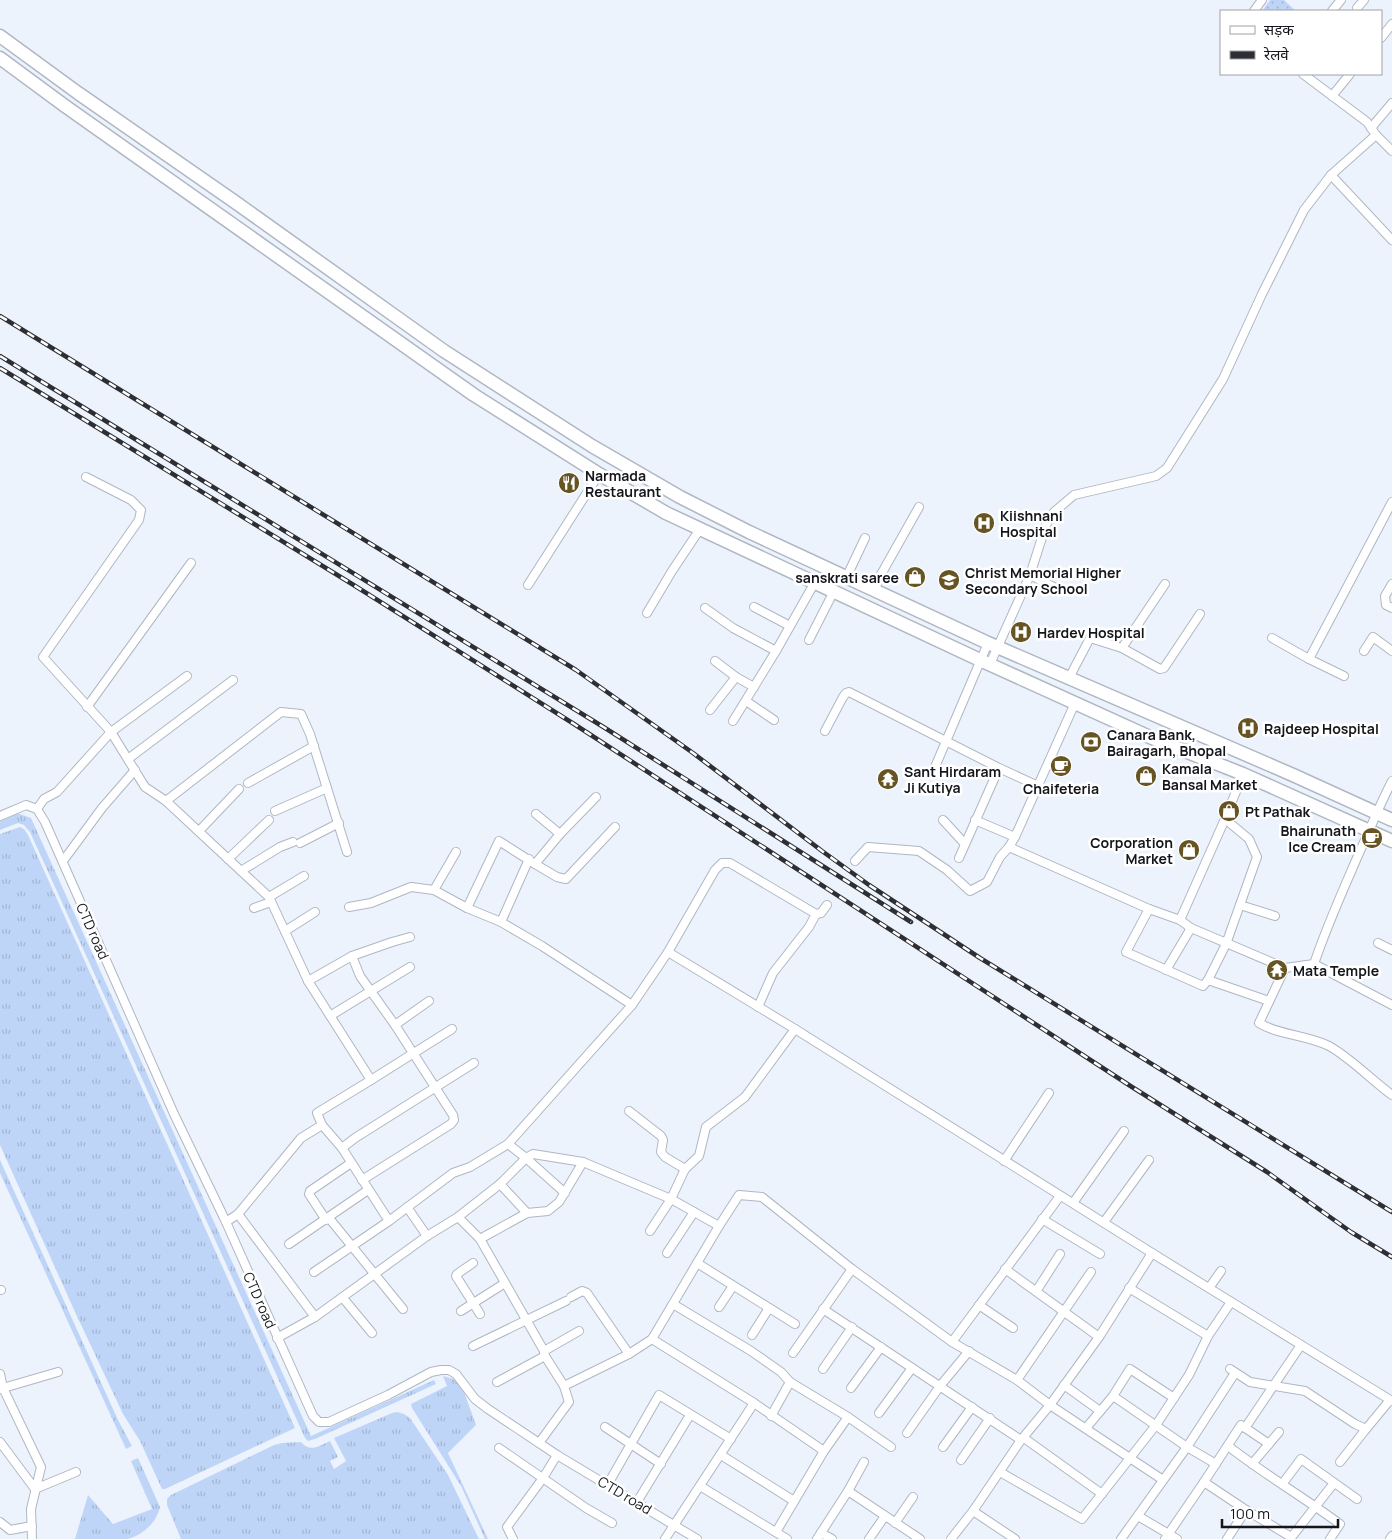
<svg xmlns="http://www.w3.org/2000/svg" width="1392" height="1539" viewBox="0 0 1392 1539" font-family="Manrope,'Noto Sans Devanagari',sans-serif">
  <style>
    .grass { fill: url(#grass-tufts) }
    .park { fill: url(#park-dots) }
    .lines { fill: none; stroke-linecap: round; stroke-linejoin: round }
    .minor-casing { stroke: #afb7c3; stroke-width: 10 }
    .primary-casing { stroke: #afb7c3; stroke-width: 15 }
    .minor { stroke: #fff; stroke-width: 8 }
    .primary { stroke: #fff; stroke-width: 12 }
    .rail-casing { stroke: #2d2f35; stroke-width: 4.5 }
    .rail { stroke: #fff; stroke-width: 2.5; stroke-dasharray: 8; stroke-linecap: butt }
    .labels { text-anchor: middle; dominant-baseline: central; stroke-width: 5; stroke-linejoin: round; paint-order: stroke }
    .poi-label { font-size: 14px; font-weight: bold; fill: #14161b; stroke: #fff; text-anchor: start }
    .street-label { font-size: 14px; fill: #14161b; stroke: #fff }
  </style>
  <defs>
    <pattern id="grass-tufts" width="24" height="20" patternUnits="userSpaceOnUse" patternTransform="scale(1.25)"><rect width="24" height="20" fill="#bfd5f8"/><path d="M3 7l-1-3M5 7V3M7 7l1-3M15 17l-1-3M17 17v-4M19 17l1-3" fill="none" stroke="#a3b6d4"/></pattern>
    <pattern id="park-dots" width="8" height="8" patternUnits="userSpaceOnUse" patternTransform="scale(1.25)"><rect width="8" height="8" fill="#bfd5f8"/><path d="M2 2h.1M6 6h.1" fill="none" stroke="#a3b6d4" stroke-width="1.8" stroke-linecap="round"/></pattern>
  </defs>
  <rect width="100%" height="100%" fill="#edf3fd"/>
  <g class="grass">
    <polygon points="17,813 31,818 311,1436 434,1380 436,1384 315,1439 308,1441 305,1438 30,832 24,825 18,823 0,830 0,821"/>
    <polygon points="20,827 24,829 28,835 295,1428 165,1489 162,1489 140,1441 123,1414 75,1312 0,1145 0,834"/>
    <polygon points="0,1160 118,1420 132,1446 126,1449 0,1173"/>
    <polygon points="443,1376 460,1381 476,1425 448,1453 488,1539 485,1539 461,1486 412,1408 411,1404 447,1386"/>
    <path d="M397 1412 404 1414 410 1418 448 1475 479 1539H181L167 1505V1499L171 1495 274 1445 282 1443 301 1442C310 1453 319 1446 330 1441L338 1457 330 1461 334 1469 346 1461 334 1438 392 1413Z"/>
    <path d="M138 1458 160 1507C157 1522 142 1536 127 1539 114 1539 90 1539 75 1539L88 1495 113 1524 152 1509 131 1461Z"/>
  </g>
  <polygon class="park" points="1270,0 1284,0 1296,11 1262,11"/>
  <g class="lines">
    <g class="minor-casing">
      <g id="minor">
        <polyline points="1357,8 1364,0"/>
        <polyline points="1254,11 1262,0"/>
        <polyline points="1332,11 1341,0"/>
        <polyline points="1381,38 1392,24"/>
        <polyline points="1332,96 1350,74"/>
        <polyline points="1371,128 1392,103"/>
        <polyline points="1376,135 1392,151"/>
        <polyline points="1331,175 1392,240"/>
        <polyline points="86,477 131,500 141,510 139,520 43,657 111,732 145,787 166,801 269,897 308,981 371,1080 317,1113 322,1125 342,1148 389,1221"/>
        <polyline points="1030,575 1062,591"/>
        <polyline points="847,576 865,538"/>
        <polyline points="1392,584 1385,596 1386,605 1392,608"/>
        <polyline points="528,585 599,474"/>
        <polyline points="875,590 879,578 919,507"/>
        <polyline points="754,607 790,626"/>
        <polyline points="705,608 733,628 776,651"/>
        <polyline points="647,613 672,571 700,529"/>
        <polyline points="1272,638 1309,659 1344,676"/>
        <polyline points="809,640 834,591"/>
        <polyline points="1122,648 1165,584"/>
        <polyline points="1364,651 1373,637 1392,651"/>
        <polyline points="1309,659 1392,502"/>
        <polyline points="715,661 736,677 754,687"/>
        <polyline points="990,664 1030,575 1046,525 1054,512 1074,495 1156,476 1167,468 1223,379 1262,294 1304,210 1331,175 1376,135 1367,122 1303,74"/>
        <polyline points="1069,678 1090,638 1122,648 1160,669 1164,668 1200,614"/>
        <polyline points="746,701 774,720"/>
        <polyline points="87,707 191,563"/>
        <polyline points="710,710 736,677"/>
        <polyline points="733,721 776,651 815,582"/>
        <polyline points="825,731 843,697 846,693 849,692 999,768 1038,786"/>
        <polyline points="128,759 233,680"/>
        <polyline points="935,767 988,643"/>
        <polyline points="248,783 314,746"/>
        <polyline points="166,801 281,712 301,714 310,734 347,852"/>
        <polyline points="37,809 44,799 57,792 111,732 187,676"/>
        <polyline points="275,811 327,788"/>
        <polyline points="536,814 560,834"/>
        <polyline points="0,816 26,805 37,809 45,822 174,1114 226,1222 313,1416 319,1422 329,1422 388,1395 431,1372 441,1370 449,1370 456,1374 475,1399 488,1409 557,1455 697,1539"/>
        <polyline points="1225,819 1249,839 1257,857 1226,944 1208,980 1269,1001"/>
        <polyline points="943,820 965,844"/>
        <polyline points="975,820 1015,837"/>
        <polyline points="199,831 239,789"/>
        <polyline points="300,843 339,823"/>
        <polyline points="1009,847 1149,909 1180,920 1191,928 1285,968 1314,964 1392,1005"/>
        <polyline points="959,858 999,768"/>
        <polyline points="228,859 269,820"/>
        <polyline points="63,861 102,808 135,770"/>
        <polyline points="855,861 868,847 919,851 947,870 970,891 987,882 1000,857 1009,847 1015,837 1075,703"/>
        <polyline points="535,864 557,877 566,879 615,827"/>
        <polyline points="241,871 280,847 293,842"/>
        <polyline points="434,890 456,852"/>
        <polyline points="269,897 304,876"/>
        <polyline points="1240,905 1275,916"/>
        <polyline points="349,907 371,903 411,887 434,890 467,908 501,922 542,946 632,1005"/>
        <polyline points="254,908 271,902"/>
        <polyline points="467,908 499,841 535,864 560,834 596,797"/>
        <polyline points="1149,909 1126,952 1203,986 1208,980"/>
        <polyline points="1180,920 1225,819 1243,774"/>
        <polyline points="501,922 529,859"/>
        <polyline points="285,931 315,912"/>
        <polyline points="1378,943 1392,950"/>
        <polyline points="668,952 795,1029 1152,1253 1392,1401"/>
        <polyline points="352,956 360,976 395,1025 453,1115 454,1120 451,1124 362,1180"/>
        <path d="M1314 964C1327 925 1344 888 1360 851 1371 827 1380 804 1392 781"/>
        <path d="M1285 968 1259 1023C1278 1035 1307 1035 1329 1046 1348 1056 1373 1081 1392 1095"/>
        <polyline points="1166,970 1191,928"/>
        <polyline points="308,981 352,956 392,942 410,937"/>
        <polyline points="758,1007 773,973 809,927 816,914"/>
        <polyline points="330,1016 410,967"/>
        <polyline points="395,1025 429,1001"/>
        <polyline points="371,1080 452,1029"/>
        <polyline points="629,1111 661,1136 663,1140 661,1152 665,1157 685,1169"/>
        <polyline points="508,1144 526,1158 565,1193"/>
        <polyline points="342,1148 355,1138 474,1063"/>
        <polyline points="1004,1161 1049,1093"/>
        <polyline points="500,1184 527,1213"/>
        <polyline points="1073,1203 1124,1131"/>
        <polyline points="407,1207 427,1236"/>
        <polyline points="238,1214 315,1317"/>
        <polyline points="458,1217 480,1239 544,1351 545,1356 564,1386 569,1402 539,1443"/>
        <polyline points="329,1218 403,1309"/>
        <polyline points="1042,1219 1100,1254"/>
        <polyline points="326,1220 309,1194 310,1191 351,1163"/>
        <polyline points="226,1222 238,1214 301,1138 322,1125"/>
        <polyline points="1104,1222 1149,1160"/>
        <polyline points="650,1231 671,1199 685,1169 699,1156 706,1127 745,1097 795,1029"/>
        <polyline points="480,1239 527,1213 548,1211 559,1202 583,1162"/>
        <polyline points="289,1244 368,1190"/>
        <polyline points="667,1253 694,1212"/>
        <polyline points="473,1263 457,1274 456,1276 480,1314"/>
        <polyline points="697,1263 795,1324"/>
        <polyline points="1005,1269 1099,1337"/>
        <polyline points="314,1272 389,1221 453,1173 470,1167 508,1144 632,1005 668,952 715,870 722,863 730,863 816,914 821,913 827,905"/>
        <polyline points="1129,1288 1208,1336 1231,1302"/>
        <polyline points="1209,1288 1221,1271"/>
        <polyline points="0,1290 1,1290"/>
        <polyline points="1037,1290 1060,1254"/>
        <polyline points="571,1297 582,1291 587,1293 629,1354"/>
        <polyline points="343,1298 372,1333"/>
        <polyline points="673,1304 751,1351 781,1372 790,1382 848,1417 891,1447"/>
        <polyline points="979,1305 1013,1328"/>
        <polyline points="719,1307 733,1286"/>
        <polyline points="823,1309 1021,1440"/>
        <polyline points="461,1311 505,1283"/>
        <polyline points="752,1335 769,1308"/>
        <polyline points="277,1338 315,1317 427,1236 458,1217 500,1184 526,1158 533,1154 583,1162 671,1199 719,1226"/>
        <polyline points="652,1339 754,1403 824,1451"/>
        <polyline points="952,1342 1060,1196"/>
        <polyline points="473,1346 566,1301"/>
        <polyline points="544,1351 579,1331"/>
        <polyline points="793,1353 852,1269"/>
        <polyline points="823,1369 852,1327"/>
        <polyline points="1230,1369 1250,1382 1305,1391 1355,1424 1366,1429 1390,1400"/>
        <polyline points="0,1374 3,1388 41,1467 31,1509 32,1539"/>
        <polyline points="1017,1380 1091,1272"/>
        <polyline points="497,1382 545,1356"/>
        <polyline points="1064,1385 1100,1411"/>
        <polyline points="564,1386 629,1354 652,1339 719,1226 739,1195 762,1197 852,1269 952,1342 1017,1380 1050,1405 1163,1480"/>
        <polyline points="851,1388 881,1347"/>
        <polyline points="0,1389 58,1372"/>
        <polyline points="1113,1396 1187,1447 1216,1464"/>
        <polyline points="879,1413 912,1368"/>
        <polyline points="771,1416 790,1382"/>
        <polyline points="605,1427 661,1464"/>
        <polyline points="1086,1428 1113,1396 1130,1369 1174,1398"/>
        <polyline points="1245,1428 1301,1345"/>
        <polyline points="907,1433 940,1386 969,1351"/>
        <polyline points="1024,1438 1102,1494"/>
        <polyline points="0,1442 35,1489 76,1472"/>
        <polyline points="1269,1444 1241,1425 1204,1482 1246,1510 1291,1537"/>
        <path d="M1228 1446C1264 1474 1303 1497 1340 1524L1330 1539"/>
        <polyline points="943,1447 972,1407"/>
        <polyline points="499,1448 586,1508 612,1523"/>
        <polyline points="721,1455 794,1501"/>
        <polyline points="961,1460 990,1418"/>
        <polyline points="1340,1462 1366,1429"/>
        <polyline points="1252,1464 1279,1432"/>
        <polyline points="1000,1472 1082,1519 1156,1425 1189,1375 1208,1336"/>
        <polyline points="1283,1483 1301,1459 1357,1499"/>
        <polyline points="608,1484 659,1395 731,1439"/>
        <polyline points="700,1486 787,1539"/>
        <polyline points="848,1491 920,1539"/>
        <polyline points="637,1502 690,1415"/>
        <polyline points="973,1511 1015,1539"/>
        <polyline points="1138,1516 1177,1539"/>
        <polyline points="0,1522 10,1530 32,1526"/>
        <polyline points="895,1523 913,1497"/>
        <polyline points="776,1532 824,1451 848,1417"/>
        <polyline points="821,1533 832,1539"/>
        <polyline points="513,1539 507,1527 543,1478 557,1455"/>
        <polyline points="665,1539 754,1403"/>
        <polyline points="817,1539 848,1491 864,1462"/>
        <polyline points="869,1539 885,1516"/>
        <polyline points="951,1539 973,1511 1021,1440 1050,1405 1099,1337 1152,1253"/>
        <polyline points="1121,1539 1187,1447 1235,1373"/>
        <polyline points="1165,1539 1204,1482"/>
        <polyline points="1227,1539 1246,1510"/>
        <polyline points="1290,1539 1334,1483"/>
        <polyline points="1390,1539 1392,1536"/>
      </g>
    </g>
    <g class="primary-casing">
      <g id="primary">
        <polyline points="0,36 78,93 235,202 444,351 592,446 680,497 749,532 988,643 1293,775 1392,820"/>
        <polyline points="0,58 65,106 474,395 599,474 666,513 980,660 1152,738 1243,774 1392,841"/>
      </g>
    </g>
    <use href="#minor" class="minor"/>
    <use href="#primary" class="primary"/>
    <g class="rail-casing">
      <g id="rail">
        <polyline points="0,316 576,670 693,753 822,851 869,885 980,958 1392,1212"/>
        <polyline points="0,356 605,728 911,922"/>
        <polyline points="0,368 352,584 574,724 1132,1087 1267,1172 1351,1232 1392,1257"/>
      </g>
    </g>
    <use href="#rail" class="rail"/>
  </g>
  <defs>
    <g id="restaurant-disc" transform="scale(1.125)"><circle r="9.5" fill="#665422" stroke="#fff"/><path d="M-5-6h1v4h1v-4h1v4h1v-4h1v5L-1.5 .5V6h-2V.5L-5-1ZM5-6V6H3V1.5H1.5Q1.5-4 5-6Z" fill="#fff"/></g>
    <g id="hospital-disc" transform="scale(1.125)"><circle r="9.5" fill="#665422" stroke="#fff"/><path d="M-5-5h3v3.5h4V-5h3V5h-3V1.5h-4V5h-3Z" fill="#fff"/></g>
    <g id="shop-disc" transform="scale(1.125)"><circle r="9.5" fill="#665422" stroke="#fff"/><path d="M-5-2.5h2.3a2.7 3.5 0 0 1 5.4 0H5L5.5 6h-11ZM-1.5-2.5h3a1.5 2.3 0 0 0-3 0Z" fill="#fff"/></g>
    <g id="school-disc" transform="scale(1.125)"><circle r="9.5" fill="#665422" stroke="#fff"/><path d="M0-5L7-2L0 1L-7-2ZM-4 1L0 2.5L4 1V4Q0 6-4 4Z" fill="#fff"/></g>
    <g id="bank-disc" transform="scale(1.125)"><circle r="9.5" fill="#665422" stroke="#fff"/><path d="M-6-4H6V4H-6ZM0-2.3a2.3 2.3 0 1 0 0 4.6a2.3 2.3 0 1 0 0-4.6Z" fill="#fff"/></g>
    <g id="cafe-disc" transform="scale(1.125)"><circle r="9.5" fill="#665422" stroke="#fff"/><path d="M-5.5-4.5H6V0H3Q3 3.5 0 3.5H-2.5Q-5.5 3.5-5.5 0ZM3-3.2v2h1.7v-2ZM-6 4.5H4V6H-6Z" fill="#fff"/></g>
    <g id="temple-disc" transform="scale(1.125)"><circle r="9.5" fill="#665422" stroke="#fff"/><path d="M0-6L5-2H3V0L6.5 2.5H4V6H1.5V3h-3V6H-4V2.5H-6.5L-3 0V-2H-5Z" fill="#fff"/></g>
  </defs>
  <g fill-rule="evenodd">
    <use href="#restaurant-disc" x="569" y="483"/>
    <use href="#hospital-disc" x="984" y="523"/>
    <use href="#shop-disc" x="915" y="577"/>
    <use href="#school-disc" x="949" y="580"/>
    <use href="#hospital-disc" x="1021" y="632"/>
    <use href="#hospital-disc" x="1248" y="728"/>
    <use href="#bank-disc" x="1091" y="742"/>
    <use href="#cafe-disc" x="1061" y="766"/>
    <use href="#shop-disc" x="1146" y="776"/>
    <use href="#temple-disc" x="888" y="779"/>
    <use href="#shop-disc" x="1229" y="811"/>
    <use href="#cafe-disc" x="1372" y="838"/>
    <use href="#shop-disc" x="1189" y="850"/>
    <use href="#temple-disc" x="1277" y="970"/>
  </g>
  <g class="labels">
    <g class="poi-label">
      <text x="585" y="475">Narmada<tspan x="585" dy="16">Restaurant</tspan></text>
      <text x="1000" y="515">Kiishnani<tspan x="1000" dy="16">Hospital</tspan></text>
      <text x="965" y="572">Christ Memorial Higher<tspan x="965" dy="16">Secondary School</tspan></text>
      <text x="899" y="577" text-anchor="end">sanskrati saree</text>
      <text x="1037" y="632">Hardev Hospital</text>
      <text x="1264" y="728">Rajdeep Hospital</text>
      <text x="1107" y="734">Canara Bank,<tspan x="1107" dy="16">Bairagarh, Bhopal</tspan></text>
      <text x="1162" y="768">Kamala<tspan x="1162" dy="16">Bansal Market</tspan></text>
      <text x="904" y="771">Sant Hirdaram<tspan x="904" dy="16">Ji Kutiya</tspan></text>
      <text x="1061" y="788" text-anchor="middle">Chaifeteria</text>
      <text x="1245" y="811">Pt Pathak</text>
      <text x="1356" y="830" text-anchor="end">Bhairunath<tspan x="1356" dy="16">Ice Cream</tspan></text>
      <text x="1173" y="842" text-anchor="end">Corporation<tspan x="1173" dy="16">Market</tspan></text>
      <text x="1293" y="970">Mata Temple</text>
    </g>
    <g class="street-label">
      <text transform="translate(93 931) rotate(66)">CTD road</text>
      <text transform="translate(260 1300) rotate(66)">CTD road</text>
      <text transform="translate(625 1495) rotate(31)">CTD road</text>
    </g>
  </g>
  <rect x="1220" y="10" width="162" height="65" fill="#ffffff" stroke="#a1a2a4"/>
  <rect x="1230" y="26" width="25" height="8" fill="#ffffff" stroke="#a1a2a4"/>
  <text x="1264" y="35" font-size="15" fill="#14161b">सड़क</text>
  <rect x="1230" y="51" width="25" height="8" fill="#2d2f35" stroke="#a1a2a4"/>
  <text x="1264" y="60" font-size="15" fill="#14161b">रेलवे</text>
  <path d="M1222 1519v8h116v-8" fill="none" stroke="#14161b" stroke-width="2.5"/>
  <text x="1230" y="1519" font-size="15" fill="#14161b" stroke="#ffffff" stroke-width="4" paint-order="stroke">100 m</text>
</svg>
